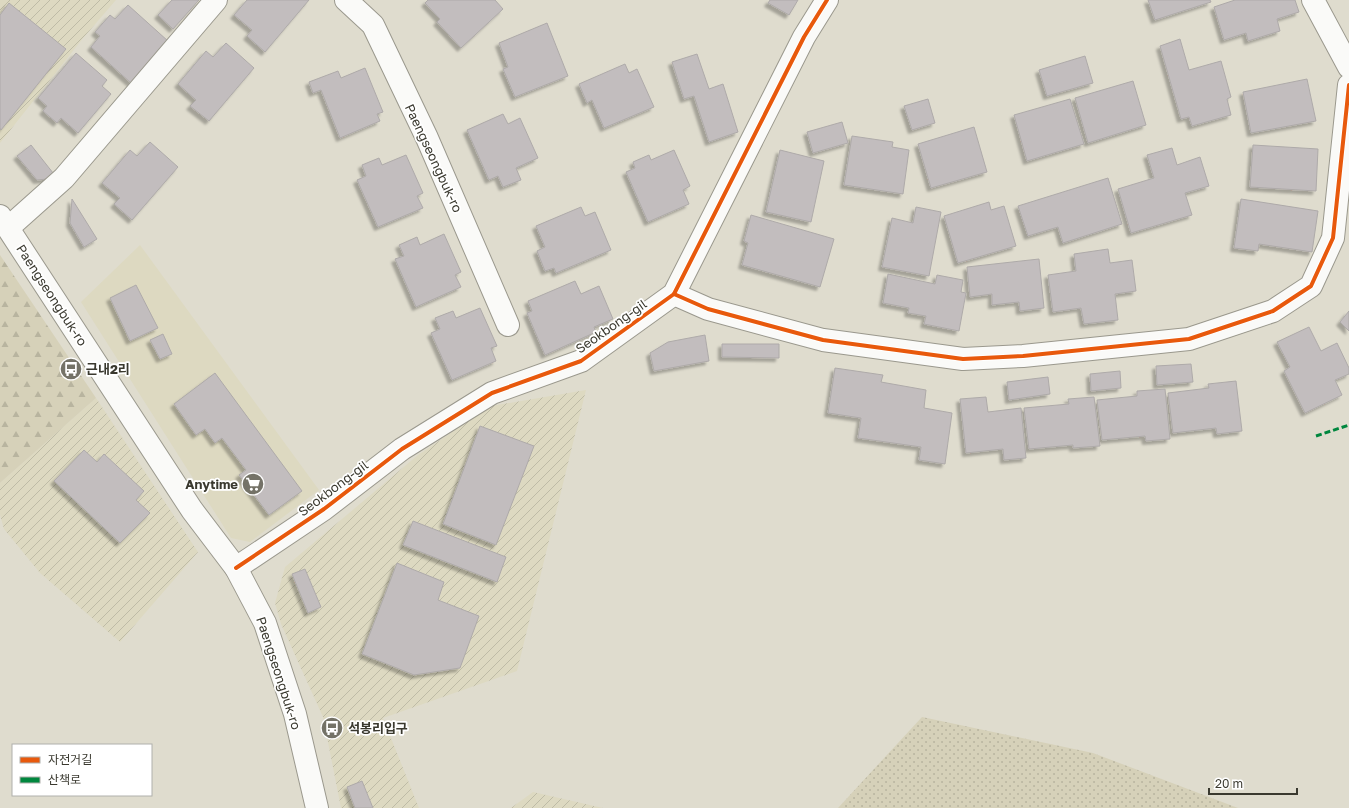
<svg xmlns="http://www.w3.org/2000/svg" width="1349" height="808" viewBox="0 0 1349 808" font-family="'Golos Text','Noto Sans KR',sans-serif">
  <style>
    .built { fill: #ddd9c1 }
    .industrial { fill: url(#industrial-furrows) }
    .grass { fill: url(#grass-dots) }
    .forest { fill: url(#forest-firs) }
    .building { fill: #c2bdbe; stroke: #aeaaa9; filter: url(#shadow) }
    .lines { fill: none; stroke-linecap: round; stroke-linejoin: round }
    .street-casing { stroke: #9a988d; stroke-width: 24 }
    .secondary-casing { stroke: #9a988d; stroke-width: 24 }
    .street { stroke: #fafaf8; stroke-width: 22 }
    .secondary { stroke: #fafaf8; stroke-width: 22 }
    .quiet { stroke: #00873e; stroke-width: 3; stroke-dasharray: 6 3; stroke-linecap: butt }
    .cycleway-casing { stroke: #fff; stroke-width: 6 }
    .cycleway { stroke: #e8590c; stroke-width: 4 }
    .labels { text-anchor: middle; dominant-baseline: central; stroke-width: 3.5; stroke-linejoin: round; paint-order: stroke }
    .street-label { font-size: 13px; fill: #3a392f; stroke: #fff }
    .poi-label { font-size: 13px; font-weight: bold; fill: #3a392f; stroke: #fff; text-anchor: start }
  </style>
  <defs>
    <pattern id="industrial-furrows" width="10" height="10" patternUnits="userSpaceOnUse"><rect width="10" height="10" fill="#ddd9c1"/><path d="M-1 1l2-2M0 10L10 0M9 11l2-2" fill="none" stroke="#bebba6"/></pattern>
    <pattern id="grass-dots" width="8" height="8" patternUnits="userSpaceOnUse"><rect width="8" height="8" fill="#d6d1b9"/><path d="M2 2h.1M6 6h.1" fill="none" stroke="#b8b49f" stroke-width="1.8" stroke-linecap="round"/></pattern>
    <pattern id="forest-firs" width="22" height="20" patternUnits="userSpaceOnUse"><rect width="22" height="20" fill="#d6d1b9"/><path d="M5 1l3.5 6h-7zM16 11l3.5 6h-7z" fill="#b8b49f"/></pattern>
    <filter id="shadow"><feDropShadow dx="-3.5" dy="3.5" stdDeviation="1" flood-color="#0004"/></filter>
  </defs>
  <rect width="100%" height="100%" fill="#dfdcce"/>
  <polygon class="built" points="140,245 319,490 250,542 231,538 81,302"/>
  <g class="industrial">
    <polygon points="0,0 116,0 84,37 0,143"/>
    <polygon points="586,390 517,671 383,718 419,808 341,808 323,717 281,624 275,603 285,567 418,455 491,406"/>
    <polygon points="96,398 198,552 120,642 40,573 4,529 0,515 0,483"/>
    <polygon points="533,792 603,808 511,808"/>
  </g>
  <polygon class="grass" points="922,717 1093,753 1238,808 838,808"/>
  <polygon class="forest" points="0,255 96,398 0,483"/>
  <g class="building">
    <polygon points="172,0 199,0 173,29 158,15"/>
    <polygon points="247,0 309,0 265,52 247,36 252,30 234,15"/>
    <polygon points="428,0 495,0 503,9 461,48 437,22 440,19 425,3"/>
    <polygon points="770,0 798,0 789,15 768,3"/>
    <polygon points="1148,0 1210,0 1211,2 1155,20"/>
    <polygon points="1235,0 1295,0 1299,12 1277,19 1280,31 1248,41 1246,33 1224,40 1214,7"/>
    <polygon points="9,3 66,49 1,130 0,128 0,15"/>
    <polygon points="128,5 168,41 131,83 91,47 100,36 95,32 110,15 115,19"/>
    <polygon points="547,23 568,76 515,97 503,69 508,67 499,43"/>
    <polygon points="1180,39 1189,70 1221,61 1231,97 1227,99 1231,115 1192,126 1189,117 1181,119 1160,46"/>
    <polygon points="226,43 254,68 209,121 190,106 196,100 178,84 206,51 213,57"/>
    <polygon points="76,53 107,80 102,86 111,94 78,133 61,118 57,123 43,111 47,106 38,98"/>
    <polygon points="697,54 709,89 723,84 738,132 709,142 694,96 684,99 672,62"/>
    <polygon points="1085,56 1093,83 1047,96 1039,70"/>
    <polygon points="625,64 629,73 637,69 654,107 604,128 592,100 587,103 579,84"/>
    <polygon points="365,68 383,112 377,114 380,121 340,138 321,90 313,93 309,82 338,71 341,78"/>
    <polygon points="1307,79 1316,121 1251,133 1243,92"/>
    <polygon points="1133,81 1146,125 1088,143 1075,98"/>
    <polygon points="928,99 935,123 912,130 904,106"/>
    <polygon points="1070,99 1084,144 1027,161 1014,115"/>
    <polygon points="503,114 508,124 520,118 538,158 516,168 521,180 503,187 498,176 489,180 467,130"/>
    <polygon points="842,122 848,143 813,153 807,132"/>
    <polygon points="974,127 987,172 931,188 918,144"/>
    <polygon points="852,136 893,142 892,147 909,150 903,194 844,185"/>
    <polygon points="150,142 178,167 132,220 114,204 120,198 102,183 130,150 137,156"/>
    <polygon points="31,145 57,178 37,180 17,156"/>
    <polygon points="1253,145 1318,149 1316,191 1250,187"/>
    <polygon points="1172,148 1177,165 1200,157 1209,186 1185,193 1192,215 1131,233 1118,189 1154,178 1147,155"/>
    <polygon points="674,150 690,186 683,190 689,204 648,222 626,172 635,168 633,162 649,155 651,160"/>
    <polygon points="780,150 824,161 811,222 766,212"/>
    <polygon points="406,155 423,193 417,196 423,208 378,227 357,180 366,176 362,165 379,158 382,165"/>
    <polygon points="1108,178 1122,224 1063,243 1058,227 1028,236 1018,206"/>
    <polygon points="72,199 97,239 84,247 70,223"/>
    <polygon points="1241,199 1318,211 1312,252 1259,244 1258,251 1234,248"/>
    <polygon points="989,202 991,210 1004,206 1016,246 958,263 944,216"/>
    <polygon points="581,207 585,216 595,212 611,250 556,273 554,268 545,271 537,251 545,247 536,226"/>
    <polygon points="916,207 941,212 929,276 882,267 892,218 913,223"/>
    <polygon points="751,215 834,239 820,287 742,265 748,243 744,241"/>
    <polygon points="444,234 461,272 455,275 461,287 416,307 395,259 404,256 399,245 417,237 420,245"/>
    <polygon points="1108,249 1110,263 1132,260 1136,291 1115,294 1118,320 1084,324 1081,308 1053,312 1048,275 1076,271 1074,254"/>
    <polygon points="1039,259 1044,308 1020,311 1019,302 992,305 992,294 970,297 967,267"/>
    <polygon points="888,274 935,284 937,275 963,280 961,292 966,293 959,331 924,324 926,316 908,313 909,308 883,303"/>
    <polygon points="575,281 581,294 599,286 613,319 594,327 596,332 545,355 527,313 532,311 528,301"/>
    <polygon points="136,285 158,328 130,341 110,298"/>
    <polygon points="480,308 497,346 491,348 496,361 452,380 431,333 440,329 435,318 453,311 456,318"/>
    <polygon points="1349,311 1349,331 1340,322"/>
    <polygon points="1309,327 1321,351 1337,343 1349,368 1349,374 1335,380 1342,395 1305,413 1284,371 1290,367 1277,342"/>
    <polygon points="163,334 172,354 160,359 150,340"/>
    <polygon points="705,335 709,361 654,371 650,353 668,342"/>
    <polygon points="722,344 779,344 779,358 722,357"/>
    <polygon points="1191,364 1193,382 1157,385 1156,366"/>
    <polygon points="835,368 883,375 881,382 926,390 924,408 952,413 945,464 919,460 921,447 858,438 861,418 828,413"/>
    <polygon points="1120,371 1121,388 1091,391 1090,374"/>
    <polygon points="215,373 302,491 269,515 239,475 246,470 222,438 215,443 205,429 196,435 174,404"/>
    <polygon points="1048,377 1050,394 1009,400 1007,382"/>
    <polygon points="1236,381 1242,431 1217,434 1216,428 1173,433 1168,393 1209,388 1208,384"/>
    <polygon points="1165,389 1170,439 1146,441 1145,436 1102,440 1097,400 1137,396 1137,391"/>
    <polygon points="986,397 988,412 1021,408 1026,458 1004,460 1003,449 966,453 960,399"/>
    <polygon points="1094,397 1100,446 1073,448 1073,445 1029,449 1024,408 1069,404 1068,399"/>
    <polygon points="480,426 534,446 496,545 443,524"/>
    <polygon points="84,450 97,462 104,454 144,491 136,500 150,513 120,543 54,481"/>
    <polygon points="413,521 506,557 497,582 403,545"/>
    <polygon points="397,563 444,582 438,600 479,616 460,668 414,675 362,654"/>
    <polygon points="305,569 321,607 308,613 292,574"/>
    <polygon points="362,781 373,808 355,808 347,787"/>
  </g>
  <g class="lines">
    <g class="street-casing">
      <g id="street">
        <polyline points="346,0 373,25 427,138 508,325"/>
        <polyline points="1313,0 1349,67"/>
        <polyline points="8,228 64,178 216,0"/>
        <polyline points="674,294 708,309 823,340 963,359 1023,356 1189,339 1273,311 1311,286 1333,238 1349,85"/>
      </g>
    </g>
    <g class="secondary-casing">
      <g id="secondary">
        <polyline points="0,216 192,510 236,568 265,623 295,714 317,808"/>
        <polyline points="236,568 324,509 402,449 492,393 581,361 674,294 804,37 827,0"/>
      </g>
    </g>
    <use href="#street" class="street"/>
    <use href="#secondary" class="secondary"/>
    <polyline class="quiet" points="1316,436 1349,425"/>
    <g class="cycleway-casing">
      <g id="cycleway">
        <polyline points="674,294 708,309 823,340 963,359 1023,356 1189,339 1273,311 1311,286 1333,238 1349,85"/>
        <polyline points="236,568 324,509 402,449 492,393 581,361 674,294 804,37 827,0"/>
      </g>
    </g>
    <use href="#cycleway" class="cycleway"/>
  </g>
  <defs>
    <g id="bus-disc" transform="scale(1.15)"><circle r="9.5" fill="#747267" stroke="#fff"/><path d="M-5-6H5V4H4V6H2V4H-2V6H-4V4H-5ZM-3.5-4V0h7V-4ZM-3.5 1.2v1.5H-2V1.2ZM2 1.2v1.5H3.5V1.2Z" fill="#fff"/></g>
    <g id="supermarket-disc" transform="scale(1.15)"><circle r="9.5" fill="#747267" stroke="#fff"/><path d="M-6-5.5h2.5l.6 2H6L4.5 2H-2.5L-4.4-4H-6ZM-1.5 3.2a1.3 1.3 0 1 0 .1 0ZM3 3.2a1.3 1.3 0 1 0 .1 0Z" fill="#fff"/></g>
  </defs>
  <g fill-rule="evenodd">
    <use href="#bus-disc" x="71" y="369"/>
    <use href="#supermarket-disc" x="253" y="484"/>
    <use href="#bus-disc" x="332" y="728"/>
  </g>
  <g class="labels">
    <g class="street-label">
      <text transform="translate(434 158) rotate(65)">Paengseongbuk-ro</text>
      <text transform="translate(52 295) rotate(57)">Paengseongbuk-ro</text>
      <text transform="translate(611 326) rotate(-35)">Seokbong-gil</text>
      <text transform="translate(333 488) rotate(-37)">Seokbong-gil</text>
      <text transform="translate(279 673) rotate(72)">Paengseongbuk-ro</text>
    </g>
    <g class="poi-label">
      <text x="86" y="369">근내2리</text>
      <text x="238" y="484" text-anchor="end">Anytime</text>
      <text x="348" y="728">석봉리입구</text>
    </g>
  </g>
  <rect x="12" y="744" width="140" height="52" fill="#ffffff" stroke="#b0b0ac"/>
  <rect x="20" y="757" width="20" height="6" fill="#e8590c" stroke="#b0b0ac"/>
  <text x="48" y="764" font-size="12" fill="#3a392f">자전거길</text>
  <rect x="20" y="777" width="20" height="6" fill="#00873e" stroke="#b0b0ac"/>
  <text x="48" y="784" font-size="12" fill="#3a392f">산책로</text>
  <path d="M1209 788v6h88v-6" fill="none" stroke="#3a392f" stroke-width="2"/>
  <text x="1215" y="788" font-size="12" fill="#3a392f" stroke="#ffffff" stroke-width="3" paint-order="stroke">20 m</text>
</svg>
